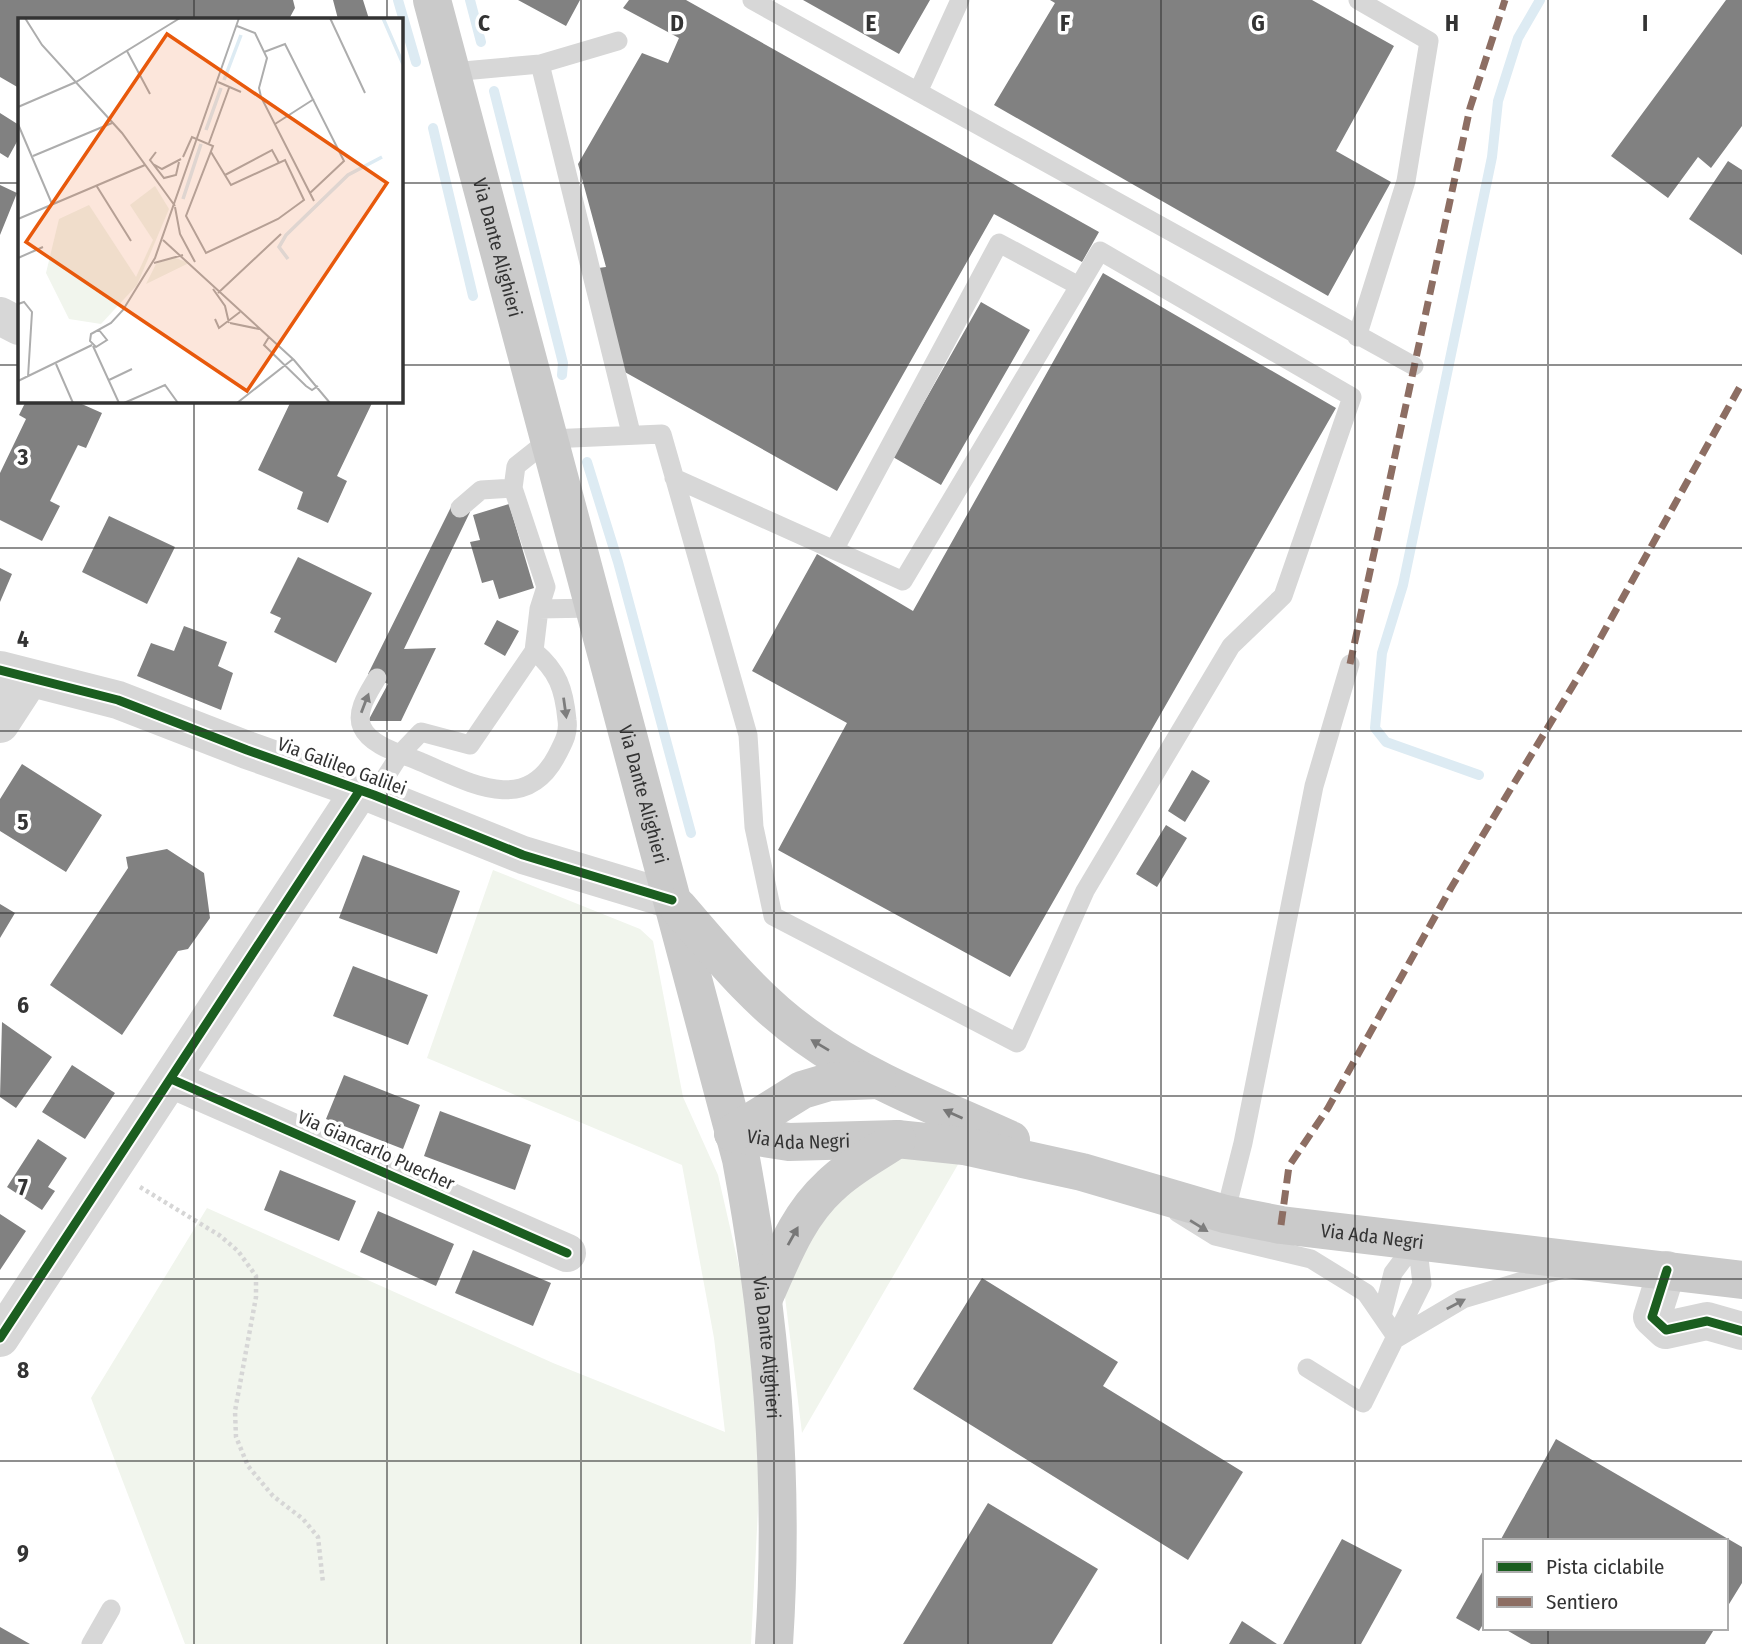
<svg xmlns="http://www.w3.org/2000/svg" width="1742" height="1644" viewBox="0 0 1742 1644" font-family="'Fira Sans Condensed',sans-serif">
<style>
.green{fill:#f1f5ed}
.lines{fill:none;stroke-linecap:round;stroke-linejoin:round}
.stream{stroke:#ddebf3;stroke-width:10}
.building{fill:#818181}
.path{stroke:#d6d6d6;stroke-width:4.5;stroke-dasharray:3.5 3.5;stroke-linecap:butt}
.lane{stroke:#d7d7d7;stroke-width:19}
.street{stroke:#d7d7d7;stroke-width:38}
.primary{stroke:#cacaca;stroke-width:38}
.quiet{stroke:#8d6e63;stroke-width:7;stroke-dasharray:14 7;stroke-linecap:butt}
.cycleway-casing{stroke:#fff;stroke-width:13}
.cycleway{stroke:#1b5e20;stroke-width:9}
.oneway{fill:#7d7d7d}
.oneway2{fill:#777}
.grid{fill:none;stroke:#333;stroke-width:2;stroke-opacity:0.55}
.labels{text-anchor:middle;dominant-baseline:central;stroke-width:7;stroke-linejoin:round;paint-order:stroke}
.street-label{font-size:19px;fill:#333;stroke:#fff}
.inset-river{fill:none;stroke:#ddebf3;stroke-width:3.5}
.inset-road{fill:none;stroke:#adadad;stroke-width:2}
.view{fill:#e8590c;fill-opacity:0.15;stroke:#e8590c;stroke-width:3.5}
.inset-edge{fill:none;stroke:#333;stroke-width:3.5}
.grid-label{font-size:23px;text-anchor:middle;font-weight:bold;fill:#333;stroke:#fff;stroke-width:7;stroke-linejoin:round;paint-order:stroke}
</style>
<rect width="100%" height="100%" fill="#fff"/>
<!-- green -->
<path class="green" d="M 493,870 L 640,929 L 653,941 L 683,1097 L 718,1175 L 745,1293 L 760,1471 L 751,1644 L 185,1644 L 91,1398 L 207,1208 L 553,1363 L 725,1432 L 714,1338 L 682,1165 L 427,1058 Z
M 902,1157 L 960,1161 L 802,1433 L 784,1289 L 820,1212 Z"/>
<g class="lines">
<!-- stream -->
<path class="stream" d="M 398,0 L 416,62
M 470,0 L 481,42
M 494,91 L 563,363 L 562,375
M 433,128 L 473,296
M 587,462 L 618,562 L 691,833
M 1479,775 L 1386,742 L 1375,728 L 1382,653 L 1403,585 L 1492,157 L 1498,101 L 1518,38 L 1540,0"/>
</g>
<!-- building -->
<path class="building" d="M 0,0 L 293,0 L 295,8 L 289,19 L 19,19 L 19,88 L 0,77 Z
M 333,0 L 363,0 L 369,19 L 338,19 Z
M 518,0 L 580,0 L 566,26 Z
M 629,0 L 686,0 L 1099,232 L 1082,262 L 994,214 L 837,491 L 623,371 L 598,268 L 606,267 L 578,164 L 642,53 L 668,63 L 679,38 L 623,8 Z
M 803,0 L 930,0 L 899,54 Z
M 1050,0 L 1312,0 L 1394,46 L 1336,151 L 1391,182 L 1328,296 L 994,105 L 1055,3 Z
M 1726,0 L 1742,0 L 1742,126 L 1711,168 L 1698,157 L 1668,198 L 1611,156 Z
M 0,113 L 19,125 L 19,138 L 8,158 L 0,153 Z
M 1728,161 L 1742,170 L 1742,255 L 1689,219 Z
M 0,185 L 17,193 L 0,235 Z
M 1103,273 L 1336,408 L 1010,977 L 778,850 L 847,723 L 752,671 L 817,554 L 913,611 Z
M 981,302 L 1030,330 L 941,485 L 893,457 Z
M 26,401 L 75,401 L 102,413 L 86,448 L 78,445 L 50,501 L 60,506 L 42,541 L 0,520 L 0,473 L 26,419 L 19,415 Z
M 291,401 L 373,401 L 337,476 L 347,481 L 328,523 L 297,509 L 303,492 L 258,470 Z
M 453,503 L 470,512 L 404,649 L 436,648 L 401,721 L 368,721 L 388,684 L 368,674 Z
M 509,504 L 534,588 L 499,599 L 493,580 L 482,583 L 470,542 L 480,540 L 473,515 Z
M 109,516 L 175,547 L 147,604 L 82,572 Z
M 298,557 L 372,593 L 336,663 L 274,632 L 281,618 L 270,613 Z
M 0,568 L 12,574 L 0,602 Z
M 497,620 L 519,631 L 505,656 L 484,644 Z
M 184,626 L 227,642 L 218,666 L 233,673 L 221,710 L 137,676 L 151,643 L 174,651 Z
M 22,764 L 102,815 L 66,872 L 0,831 L 0,799 Z
M 1192,770 L 1210,781 L 1185,822 L 1168,811 Z
M 1166,825 L 1187,838 L 1157,887 L 1136,874 Z
M 167,849 L 204,873 L 210,918 L 188,949 L 178,951 L 122,1035 L 50,985 L 128,868 L 126,857 Z
M 363,855 L 460,891 L 437,954 L 339,918 Z
M 0,904 L 15,913 L 0,938 Z
M 353,966 L 428,995 L 408,1045 L 333,1016 Z
M 2,1022 L 52,1057 L 16,1108 L 0,1097 Z
M 72,1065 L 115,1093 L 85,1139 L 42,1112 Z
M 344,1075 L 420,1105 L 403,1149 L 326,1119 Z
M 440,1111 L 531,1145 L 515,1190 L 424,1156 Z
M 38,1139 L 67,1158 L 48,1187 L 55,1191 L 42,1210 L 7,1187 Z
M 280,1170 L 356,1201 L 339,1241 L 264,1210 Z
M 378,1211 L 454,1244 L 436,1286 L 360,1252 Z
M 0,1214 L 26,1231 L 0,1270 Z
M 473,1250 L 551,1283 L 533,1326 L 455,1293 Z
M 982,1278 L 1118,1362 L 1103,1386 L 1243,1472 L 1188,1560 L 913,1389 Z
M 1556,1439 L 1742,1547 L 1742,1583 L 1726,1609 L 1726,1541 L 1500,1541 Z
M 988,1503 L 1098,1569 L 1052,1644 L 903,1644 Z
M 1342,1539 L 1402,1570 L 1361,1644 L 1283,1644 Z
M 1485,1567 L 1485,1621 L 1479,1631 L 1456,1618 Z
M 1242,1621 L 1277,1644 L 1229,1644 Z
M 0,1627 L 30,1644 L 0,1644 Z
M 1503,1628 L 1715,1628 L 1705,1644 L 1531,1644 Z"/>
<g class="lines">
<!-- path -->
<path class="path" d="M 140,1187 L 219,1235 L 238,1251 L 256,1276 L 256,1297 L 235,1411 L 236,1437 L 248,1466 L 273,1496 L 303,1519 L 318,1537 L 323,1583"/>
<!-- lane -->
<path class="lane" d="M 752,0 L 1414,366
M 540,64 L 631,433
M 452,72 L 540,64 L 618,41
M 918,92 L 960,0
M 1357,337 L 1406,181 L 1429,41 L 1358,0
M 460,508 L 481,490 L 513,488
M 834,550 L 999,243 L 1079,286
M 539,609 L 546,587 L 513,488 L 516,466 L 550,439 L 662,434 L 748,735 L 754,827 L 773,916 L 1017,1043 L 1085,891 L 1231,646 L 1283,596 L 1352,397 L 1100,251 L 903,581 L 674,478
M 377,678 C 369,692 355,711 362,727 C 371,747 403,754 421,762 C 467,781 525,817 557,755 C 563,743 569,734 567,720 C 564,689 558,671 534,651
M 374,795 L 401,753 L 421,732 L 470,745 L 534,651 L 539,609 L 594,608
M 1178,1213 L 1215,1236 L 1311,1259 L 1366,1293 L 1397,1338
M 1225,1214 L 1243,1143 L 1314,786 L 1350,664
M 1382,1316 L 1393,1273 L 1417,1241
M 1397,1338 L 1463,1299 L 1566,1268
M 1307,1368 L 1363,1403 L 1422,1284 L 1417,1241
M 91,1644 L 111,1609"/>
<!-- street -->
<path class="street" d="M 0,316 L 19,326
M 0,670 L 118,700 L 247,750 L 374,795 L 523,855 L 672,900
M 0,724 L 30,678
M 171,1079 L 567,1253
M 1667,1270 L 1652,1317 L 1666,1330 L 1707,1321 L 1742,1331
M 0,1338 L 360,790"/>
<!-- primary -->
<g class="primary">
<path id="s1" d="M 432,0 L 741,1159 C 771,1322 785,1478 774,1644"/>
<path d="M 678,907 C 717,952 756,1001 806,1036 C 868,1081 941,1108 1011,1140"/>
<path id="s2" d="M 733,1133 L 789,1142 L 897,1139 L 964,1146 L 1082,1172 L 1225,1214 L 1281,1225 L 1742,1280"/>
<path d="M 733,1133 L 802,1090 L 829,1082 L 878,1080"/>
<path d="M 764,1298 C 782,1258 797,1216 830,1186 C 849,1167 875,1154 897,1139"/>
</g>
<!-- quiet -->
<path class="quiet" d="M 1350,664 L 1470,108 L 1505,0
M 1281,1225 L 1289,1166 L 1328,1108 L 1451,888 L 1586,664 L 1742,383"/>
<defs>
<path id="cycleway" d="M 0,670 L 118,700 L 247,750 L 374,795 L 523,855 L 672,900
M 171,1079 L 567,1253
M 1667,1270 L 1652,1317 L 1666,1330 L 1707,1321 L 1742,1331
M 0,1338 L 360,790"/>
</defs>
<!-- cycleway casing -->
<use href="#cycleway" class="cycleway-casing"/>
<!-- cycleway -->
<use href="#cycleway" class="cycleway"/>
</g>
<!-- one-way arrows -->
<defs><path id="oneway-solid" d="M-6-.8H1V-3.2L6.5 0L1 3.2V.8H-6Z" transform="scale(1.75)"/></defs>
<g class="oneway">
<use href="#oneway-solid" transform="translate(365 703) rotate(-69)"/>
<use href="#oneway-solid" transform="translate(565 708) rotate(82)"/>
<use href="#oneway-solid" transform="translate(1199 1226) rotate(32)"/>
<use href="#oneway-solid" transform="translate(1456 1304) rotate(-28)"/>
</g>
<g class="oneway2">
<use href="#oneway-solid" transform="translate(820 1045) rotate(-149)"/>
<use href="#oneway-solid" transform="translate(953 1114) rotate(-156)"/>
<use href="#oneway-solid" transform="translate(793 1236) rotate(-61)"/>
</g>
<!-- grid -->
<path class="grid" d="M 194,0 L 194,19M 387,0 L 387,19M 581,0 L 581,1644M 774,0 L 774,1644M 968,0 L 968,1644M 1161,0 L 1161,1644M 1355,0 L 1355,1644M 1548,0 L 1548,1541M 0,183 L 19,183M 401,183 L 1742,183M 0,365 L 19,365M 401,365 L 1742,365M 194,401 L 194,1644M 387,401 L 387,1644M 0,548 L 1742,548M 0,731 L 1742,731M 0,913 L 1742,913M 0,1096 L 1742,1096M 0,1279 L 1742,1279M 0,1461 L 1742,1461M 1548,1628 L 1548,1644"/>
<g class="labels">
<!-- street labels -->
<g class="street-label">
<text stroke="none"><textPath href="#s1" startOffset="256">Via Dante Alighieri</textPath></text>
<text transform="translate(342 766) rotate(20)">Via Galileo Galilei</text>
<text stroke="none"><textPath href="#s1" startOffset="822">Via Dante Alighieri</textPath></text>
<text stroke="none"><textPath href="#s2" startOffset="66">Via Ada Negri</textPath></text>
<text transform="translate(376 1150) rotate(24)">Via Giancarlo Puecher</text>
<text stroke="none"><textPath href="#s2" startOffset="651">Via Ada Negri</textPath></text>
<text stroke="none"><textPath href="#s1" startOffset="1390">Via Dante Alighieri</textPath></text>
</g>
</g>
<!-- overview -->
<g transform="translate(18 18)">
<rect width="385" height="385" fill="#fff"/>
<path d="M 137,168 L 151,191 L 119,267 L 83,306 L 51,301 L 28,255 L 41,201 L 71,187 L 118,259 L 135,222 L 112,187 ZM 155,239 L 171,245 L 128,266 L 138,246 Z" fill="#f1f5ed"/>
<path class="inset-river" d="M 365,0 L 385,46M 206,62 L 223,17M 188,112 L 203,70M 165,181 L 183,126M 270,241 L 261,229 L 268,217 L 330,157 L 364,139"/>
<path class="inset-road" d="M 7,0 L 24,27 L 104,115 L 157,188M 312,0 L 347,75M 219,8 L 237,15 L 249,40 L 241,70 L 243,79 L 296,183M 109,33 L 132,76M 246,34 L 267,26 L 326,143 L 292,175M 200,64 L 223,74M 0,89 L 58,64 L 162,0M 0,106 L 34,186M 257,106 L 296,81M 191,125 L 211,70M 138,134 L 132,142 L 146,160 L 158,157 L 161,144M 15,138 L 94,105M 165,139 L 174,119 L 195,128 L 168,198 L 188,235 L 260,201 L 286,182 L 267,142 L 213,167 L 193,134M 135,146 L 144,151 L 163,141M 207,157 L 254,132 L 261,145M 78,167 L 113,223M 157,189 L 162,216 L 177,244M 0,201 L 127,147M 145,222 L 276,342 L 312,385M 0,240 L 25,229M 136,245 L 165,237M 195,271 L 207,288 L 211,305M 200,275 L 263,216M 0,286 L 6,284 L 14,294 L 10,359M 197,301 L 201,310 L 222,294M 212,305 L 241,311M 81,312 L 89,322 L 78,329 L 72,323 L 73,316 L 93,305 L 105,292 L 137,240 L 221,0M 251,319 L 246,327 L 288,368 L 294,372 L 300,368M 75,328 L 101,385M 38,346 L 55,385M 91,362 L 114,351M 0,363 L 74,327M 106,385 L 147,367 L 160,385M 219,385 L 275,341"/>
<path class="view" d="M 149,16 L 369,165 L 229,373 L 8,224 Z"/>
<rect width="385" height="385" class="inset-edge"/>
</g>
<g class="grid-label">
<text x="484" y="31">C</text>
<text x="677" y="31">D</text>
<text x="871" y="31">E</text>
<text x="1065" y="31">F</text>
<text x="1258" y="31">G</text>
<text x="1452" y="31">H</text>
<text x="1645" y="31">I</text>
<text x="23" y="465">3</text>
<text x="23" y="647">4</text>
<text x="23" y="830">5</text>
<text x="23" y="1013">6</text>
<text x="23" y="1195">7</text>
<text x="23" y="1378">8</text>
<text x="23" y="1561">9</text>
</g>
<!-- legend -->
<rect x="1483" y="1539" width="245" height="91" fill="#ffffff" stroke="#adadad" stroke-width="2"/>
<rect x="1497" y="1562" width="35" height="10" fill="#1b5e20" stroke="#adadad" stroke-width="2"/>
<text x="1546" y="1574" font-size="21" fill="#333333">Pista ciclabile</text>
<rect x="1497" y="1597" width="35" height="10" fill="#8d6e63" stroke="#adadad" stroke-width="2"/>
<text x="1546" y="1609" font-size="21" fill="#333333">Sentiero</text>
</svg>
